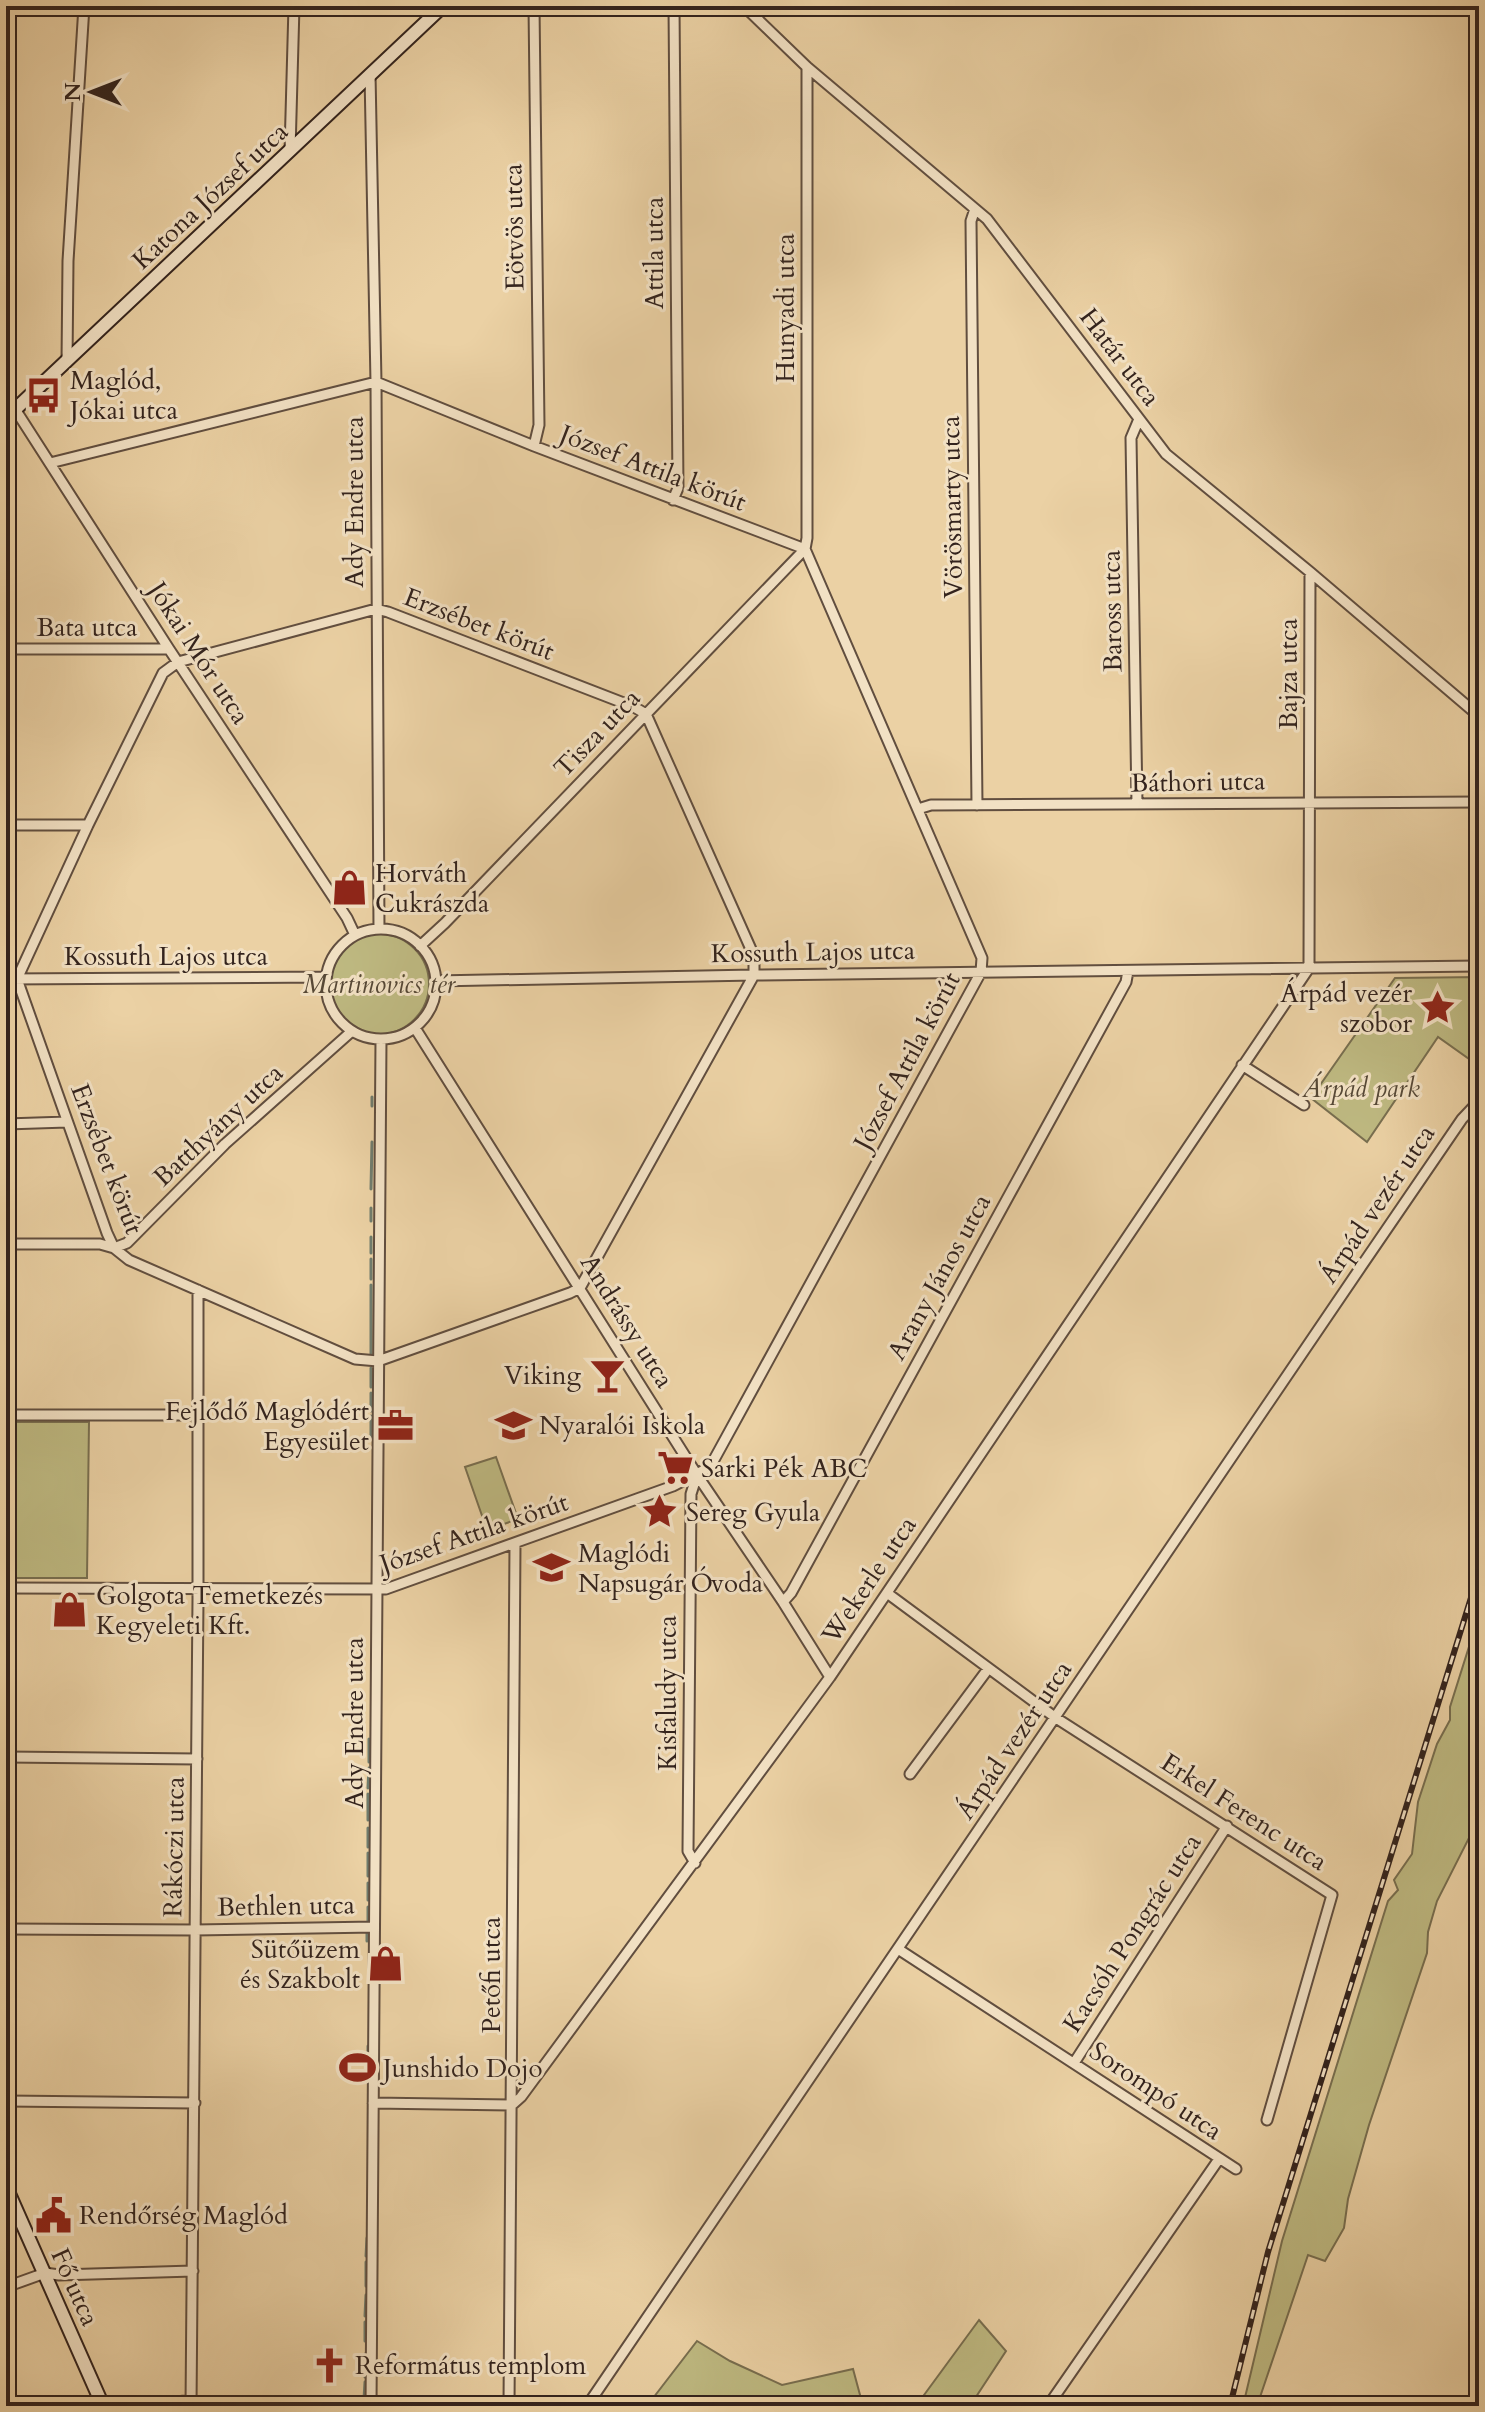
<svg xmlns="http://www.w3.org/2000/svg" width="1485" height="2412" viewBox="0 0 1485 2412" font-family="Cardo,serif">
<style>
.green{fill:#beb981;stroke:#786e4f;stroke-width:2}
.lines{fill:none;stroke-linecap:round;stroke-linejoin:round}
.stream{stroke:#707c6d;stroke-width:3}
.minor-casing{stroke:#614e3f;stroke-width:13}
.secondary-casing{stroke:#33231d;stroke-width:16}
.minor{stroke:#f2e1c4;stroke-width:9}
.secondary{stroke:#f2e1c4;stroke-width:12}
.rail-casing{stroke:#33231d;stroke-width:6}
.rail{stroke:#f2e1c4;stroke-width:3;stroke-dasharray:9;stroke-linecap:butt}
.labels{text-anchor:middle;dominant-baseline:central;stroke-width:6;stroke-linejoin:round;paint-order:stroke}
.street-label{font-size:26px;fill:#33231d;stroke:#f2e1c4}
.poi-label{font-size:26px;fill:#33231d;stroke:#f2e1c4;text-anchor:start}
.park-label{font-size:26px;font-style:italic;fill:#564836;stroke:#f2e1c4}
</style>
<rect width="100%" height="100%" fill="#ebd1a4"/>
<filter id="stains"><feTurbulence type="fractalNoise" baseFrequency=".0025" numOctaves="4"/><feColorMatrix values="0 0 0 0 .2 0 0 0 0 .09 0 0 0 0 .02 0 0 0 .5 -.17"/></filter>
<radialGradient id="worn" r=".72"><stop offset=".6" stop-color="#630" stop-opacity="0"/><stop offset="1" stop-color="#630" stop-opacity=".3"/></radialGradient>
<!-- green -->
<path class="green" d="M329 984a50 50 0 1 1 100 0a50 50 0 1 1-100 0Z
M 1479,977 L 1479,1066 L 1438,1037 L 1367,1142 L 1311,1098 L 1395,978 Z
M 6,1422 L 89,1422 L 87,1578 L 6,1578 Z
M 496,1457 L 518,1519 L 487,1530 L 465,1467 Z
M 1479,1615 L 1479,1780 L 1469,1838 L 1437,1901 L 1428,1932 L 1427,1953 L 1369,2125 L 1348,2199 L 1344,2228 L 1325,2261 L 1308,2255 L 1257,2406 L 1243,2406 L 1282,2241 L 1388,1901 L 1398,1890 L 1394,1880 L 1412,1854 L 1418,1802 L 1437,1744 L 1450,1720 L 1450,1707 Z
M 979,2320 L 1006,2351 L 970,2406 L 916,2406 Z
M 697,2341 L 730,2361 L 782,2385 L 853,2369 L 863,2406 L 647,2406 Z"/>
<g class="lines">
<!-- stream -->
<path class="stream" d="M 372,1097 L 372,1106
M 371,1189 L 372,1142
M 371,1221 L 371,1208
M 371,1237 L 371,1253
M 371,1259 L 371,1279
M 371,1356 L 371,1285
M 371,1368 L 371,1387
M 371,1411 L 371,1393
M 371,1416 L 371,1437
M 369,1762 L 369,1739
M 368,1788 L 369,1768
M 368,1820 L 368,1794
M 368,1847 L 368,1828
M 368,1876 L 368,1853
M 368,1900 L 368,1883
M 368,1921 L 368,1907
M 367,1941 L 367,1931
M 368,2046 L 368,2060
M 366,2256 L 367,2238
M 366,2286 L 366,2262
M 365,2316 L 366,2295
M 365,2341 L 365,2322
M 365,2377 L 365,2354
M 364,2399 L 365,2382
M 364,2406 L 364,2404"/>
<defs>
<path id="minor" d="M 534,6 L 539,425 L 534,446
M 744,6 L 807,67 L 987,219 L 1166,454 L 1310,572 L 1479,716
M 370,74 L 376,382 L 379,929
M 290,151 L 294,6
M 975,209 L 971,221 L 977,805
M 67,362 L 68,261 L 84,6
M 6,395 L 169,649 L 347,918 L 355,935
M 673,500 L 678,488 L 674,6
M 376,609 L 388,612 L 634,707 L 646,714 L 754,956 L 754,975 L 580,1288 L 570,1293 L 378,1361 L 355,1359 L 129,1260 L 114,1248 L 107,1233 L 17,979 L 88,825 L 163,673 L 178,662 Z
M 6,649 L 169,649
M 1137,804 L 1131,438 L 1139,419
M 918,809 L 931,805 L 1479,802
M 6,825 L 88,825
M326 984a55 55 0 1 1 110 0a55 55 0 1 1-110 0Z
M 420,946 L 445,923 L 805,549 L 807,538 L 807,67
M 6,979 L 326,977
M 436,981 L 754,975 L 1479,966
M 415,1028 L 697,1475 L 783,1602 L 830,1677
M 1242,1065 L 1304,1105
M 6,1124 L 67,1122
M 6,1244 L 100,1244 L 114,1248 L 127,1243 L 225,1144 L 352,1031
M 6,1415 L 198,1415
M 6,1588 L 386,1589 L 673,1486 L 710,1467 L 981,972 L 982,958 L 805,549 L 534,446 L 376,382 L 50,463
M 887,1593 L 1056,1718 L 1332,1895 L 1267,2120
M 783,1602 L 791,1593 L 1126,982 L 1128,971
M 6,1757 L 197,1759
M 910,1774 L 988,1669
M 695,1863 L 688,1851 L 691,1494 L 697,1475
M 6,1929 L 195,1930 L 374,1927
M 898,1949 L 1236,2169
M 1074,2063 L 1227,1826
M 6,2101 L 195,2103
M 373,2103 L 512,2105
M 512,2105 L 521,2097 L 830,1677 L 1309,968 L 1310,572
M 6,2287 L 45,2273 L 59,2275 L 193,2271
M 152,2406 L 191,2400
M 191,2406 L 198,1599 L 198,1290
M 371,2406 L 381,1040
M 509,2406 L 515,1544
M 587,2406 C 879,1977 1169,1547 1462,1119 L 1479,1101
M 1048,2406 L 1219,2159"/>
<path id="secondary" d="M 6,418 L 443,6
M 6,2187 L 103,2406"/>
</defs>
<!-- minor casing -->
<use href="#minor" class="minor-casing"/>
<!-- secondary casing -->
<use href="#secondary" class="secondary-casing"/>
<!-- minor -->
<use href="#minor" class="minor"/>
<!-- secondary -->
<use href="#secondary" class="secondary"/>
<defs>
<path id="rail" d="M 1230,2406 L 1268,2252 L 1479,1572"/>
</defs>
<!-- rail casing -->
<use href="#rail" class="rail-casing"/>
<!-- rail -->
<use href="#rail" class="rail"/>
</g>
<!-- icons -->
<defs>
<symbol id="bus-bare" viewBox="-9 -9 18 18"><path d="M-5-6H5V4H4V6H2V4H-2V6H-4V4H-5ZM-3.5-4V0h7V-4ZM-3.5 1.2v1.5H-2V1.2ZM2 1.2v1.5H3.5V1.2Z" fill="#8f2418" stroke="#f2e1c4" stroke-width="2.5" paint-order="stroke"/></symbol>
<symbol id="shop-bare" viewBox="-9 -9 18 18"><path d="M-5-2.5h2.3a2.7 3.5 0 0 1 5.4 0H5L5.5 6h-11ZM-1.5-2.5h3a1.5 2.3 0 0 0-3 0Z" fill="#8f2418" stroke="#f2e1c4" stroke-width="2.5" paint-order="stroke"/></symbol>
<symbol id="sight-bare" viewBox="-9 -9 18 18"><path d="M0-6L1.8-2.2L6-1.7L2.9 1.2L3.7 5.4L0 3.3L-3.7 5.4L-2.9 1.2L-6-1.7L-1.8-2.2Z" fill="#8f2418" stroke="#f2e1c4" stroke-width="2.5" paint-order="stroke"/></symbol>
<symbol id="bar-bare" viewBox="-9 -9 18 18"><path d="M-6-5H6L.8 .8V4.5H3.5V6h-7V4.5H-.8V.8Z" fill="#8f2418" stroke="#f2e1c4" stroke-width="2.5" paint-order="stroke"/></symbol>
<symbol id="school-bare" viewBox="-9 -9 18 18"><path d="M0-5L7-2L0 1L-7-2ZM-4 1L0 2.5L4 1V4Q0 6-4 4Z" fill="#8f2418" stroke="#f2e1c4" stroke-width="2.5" paint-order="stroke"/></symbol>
<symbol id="office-bare" viewBox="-9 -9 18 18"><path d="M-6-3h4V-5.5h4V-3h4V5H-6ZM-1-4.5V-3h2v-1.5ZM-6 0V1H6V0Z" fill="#8f2418" stroke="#f2e1c4" stroke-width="2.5" paint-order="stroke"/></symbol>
<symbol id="supermarket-bare" viewBox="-9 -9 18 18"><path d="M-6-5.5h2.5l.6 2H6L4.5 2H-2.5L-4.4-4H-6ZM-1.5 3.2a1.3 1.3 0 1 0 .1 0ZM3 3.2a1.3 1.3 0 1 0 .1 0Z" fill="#8f2418" stroke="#f2e1c4" stroke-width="2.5" paint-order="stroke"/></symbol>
<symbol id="stadium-bare" viewBox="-9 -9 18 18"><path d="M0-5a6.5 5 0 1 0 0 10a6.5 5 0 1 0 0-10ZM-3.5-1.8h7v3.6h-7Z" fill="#8f2418" stroke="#f2e1c4" stroke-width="2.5" paint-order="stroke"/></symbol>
<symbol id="civic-bare" viewBox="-9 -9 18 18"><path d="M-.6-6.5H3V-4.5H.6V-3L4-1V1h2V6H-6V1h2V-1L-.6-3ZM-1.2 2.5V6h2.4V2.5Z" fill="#8f2418" stroke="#f2e1c4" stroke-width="2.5" paint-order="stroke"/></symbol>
<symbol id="church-bare" viewBox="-9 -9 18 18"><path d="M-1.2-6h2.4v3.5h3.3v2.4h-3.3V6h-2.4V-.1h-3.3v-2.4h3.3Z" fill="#8f2418" stroke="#f2e1c4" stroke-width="2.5" paint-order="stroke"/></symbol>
</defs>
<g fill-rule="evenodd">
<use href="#bus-bare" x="18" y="370" width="51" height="51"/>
<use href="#shop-bare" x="324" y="862" width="51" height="51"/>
<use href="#sight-bare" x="1412" y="982" width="51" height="51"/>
<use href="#bar-bare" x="582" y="1350" width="51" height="51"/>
<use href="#school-bare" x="488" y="1400" width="51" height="51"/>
<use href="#office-bare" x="370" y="1400" width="51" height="51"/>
<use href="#supermarket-bare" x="650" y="1442" width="51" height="51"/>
<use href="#sight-bare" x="634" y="1486" width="51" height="51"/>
<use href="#school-bare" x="526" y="1542" width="51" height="51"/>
<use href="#shop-bare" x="44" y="1584" width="51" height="51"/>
<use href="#shop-bare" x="360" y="1938" width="51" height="51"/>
<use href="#stadium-bare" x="332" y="2042" width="51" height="51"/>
<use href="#civic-bare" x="28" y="2190" width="51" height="51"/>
<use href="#church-bare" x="304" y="2340" width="51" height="51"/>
</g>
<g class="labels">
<!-- street labels -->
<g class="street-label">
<text transform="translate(210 196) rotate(-43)">Katona József utca</text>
<text transform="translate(514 227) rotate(-91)">Eötvös utca</text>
<text transform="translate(654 253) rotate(-90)">Attila utca</text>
<text transform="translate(785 308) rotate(-90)">Hunyadi utca</text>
<text transform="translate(1120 357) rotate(53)">Határ utca</text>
<text transform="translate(653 468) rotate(21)">József Attila körút</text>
<text transform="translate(354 502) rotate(-90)">Ady Endre utca</text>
<text transform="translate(952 507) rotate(-91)">Vörösmarty utca</text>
<text transform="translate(1112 611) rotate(-91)">Baross utca</text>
<text transform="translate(479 624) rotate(21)">Erzsébet körút</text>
<text x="87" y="627">Bata utca</text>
<text transform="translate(199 653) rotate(57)">Jókai Mór utca</text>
<text transform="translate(1288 674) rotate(-90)">Bajza utca</text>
<text transform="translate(597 733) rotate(-46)">Tisza utca</text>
<text transform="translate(1198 782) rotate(-1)">Báthori utca</text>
<text transform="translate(813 952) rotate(-1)">Kossuth Lajos utca</text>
<text x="166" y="956">Kossuth Lajos utca</text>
<text transform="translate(907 1061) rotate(-62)">József Attila körút</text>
<text transform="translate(218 1125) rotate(-43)">Batthyány utca</text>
<text transform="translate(107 1159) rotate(69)">Erzsébet körút</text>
<text transform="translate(1377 1204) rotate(-56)">Árpád vezér utca</text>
<text transform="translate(939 1277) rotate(-61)">Arany János utca</text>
<text transform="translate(627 1321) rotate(58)">Andrássy utca</text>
<text transform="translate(474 1533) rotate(-19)">József Attila körút</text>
<text transform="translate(869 1580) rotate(-56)">Wekerle utca</text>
<text transform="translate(667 1693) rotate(-90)">Kisfaludy utca</text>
<text transform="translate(354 1723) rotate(-90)">Ady Endre utca</text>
<text transform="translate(1014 1740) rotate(-56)">Árpád vezér utca</text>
<text transform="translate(1244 1812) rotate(33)">Erkel Ferenc utca</text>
<text transform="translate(174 1847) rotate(-89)">Rákóczi utca</text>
<text transform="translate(286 1906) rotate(-1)">Bethlen utca</text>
<text transform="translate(1132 1933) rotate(-57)">Kacsóh Pongrác utca</text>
<text transform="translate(491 1975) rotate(-90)">Petőfi utca</text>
<text transform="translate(1156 2091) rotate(34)">Sorompó utca</text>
<text transform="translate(75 2287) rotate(66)">Fő utca</text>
</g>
<!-- poi labels -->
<g class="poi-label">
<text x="70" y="380">Maglód,<tspan x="70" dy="30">Jókai utca</tspan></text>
<text x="375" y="873">Horváth<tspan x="375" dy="30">Cukrászda</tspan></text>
<text x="1412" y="993" text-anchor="end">Árpád vezér<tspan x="1412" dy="30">szobor</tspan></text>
<text x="581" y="1375" text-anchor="end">Viking</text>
<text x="369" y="1411" text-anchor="end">Fejlődő Maglódért<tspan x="369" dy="30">Egyesület</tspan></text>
<text x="539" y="1425">Nyaralói Iskola</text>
<text x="701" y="1468">Sarki Pék ABC</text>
<text x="686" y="1512">Sereg Gyula</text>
<text x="578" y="1553">Maglódi<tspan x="578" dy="30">Napsugár Óvoda</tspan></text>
<text x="96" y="1595">Golgota Temetkezés<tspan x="96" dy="30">Kegyeleti Kft.</tspan></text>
<text x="360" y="1949" text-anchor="end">Sütőüzem<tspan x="360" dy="30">és Szakbolt</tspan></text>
<text x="383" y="2068">Junshido Dojo</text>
<text x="79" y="2215">Rendőrség Maglód</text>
<text x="355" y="2365">Református templom</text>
</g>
<!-- park labels -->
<g class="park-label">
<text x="379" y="984">Martinovics tér</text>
<text x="1361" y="1088">Árpád park</text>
</g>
</g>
<!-- margin -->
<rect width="1485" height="2412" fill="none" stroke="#ebd1a4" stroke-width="32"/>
<rect x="8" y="8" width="1469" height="2396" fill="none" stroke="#33231d" stroke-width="4"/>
<rect x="16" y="16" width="1453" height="2380" fill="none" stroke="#33231d" stroke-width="2"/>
<!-- north arrow -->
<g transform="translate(92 92) rotate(270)" stroke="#f2e1c4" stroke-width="6" paint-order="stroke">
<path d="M0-6L14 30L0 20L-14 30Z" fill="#33231d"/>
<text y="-12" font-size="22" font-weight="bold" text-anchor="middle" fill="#33231d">N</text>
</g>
<rect width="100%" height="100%" filter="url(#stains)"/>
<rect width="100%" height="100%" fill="url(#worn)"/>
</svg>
